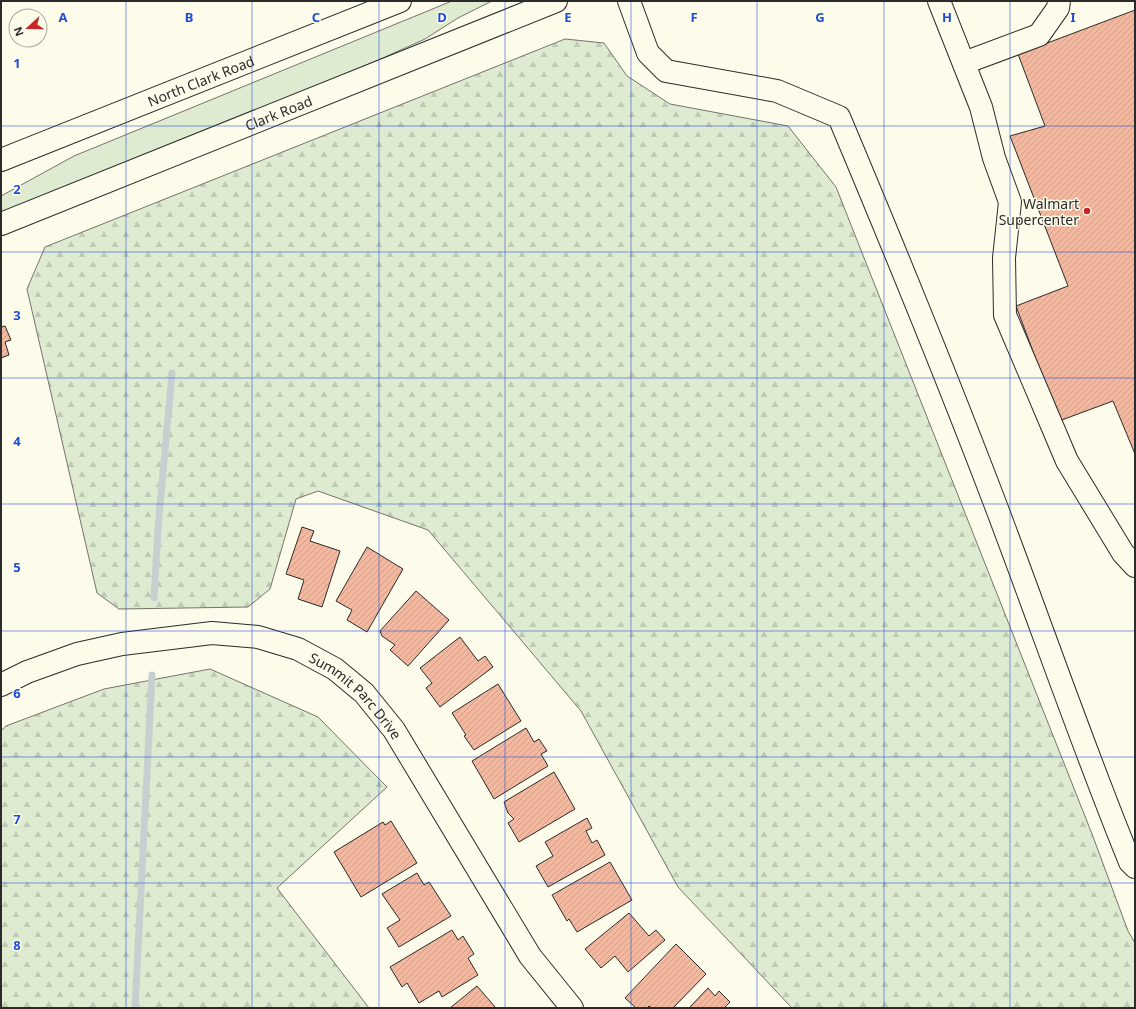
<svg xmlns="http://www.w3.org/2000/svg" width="1136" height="1009" viewBox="0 0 1136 1009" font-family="'Noto Sans',sans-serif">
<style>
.grass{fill:#deebd1;stroke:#74746e}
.forest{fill:url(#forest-firs);stroke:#74746e}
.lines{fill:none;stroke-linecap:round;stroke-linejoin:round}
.stream{stroke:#c7d0d0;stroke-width:7}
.building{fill:url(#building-hatch);stroke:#2b2b2b}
.minor-casing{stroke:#2b2b2b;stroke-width:24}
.major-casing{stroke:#2b2b2b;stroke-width:24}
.minor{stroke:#fdfbea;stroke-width:22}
.major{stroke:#fdfbea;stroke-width:22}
.grid{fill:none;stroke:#1d4ed8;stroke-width:1;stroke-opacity:0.55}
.poi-dot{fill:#c62828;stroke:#fdfbea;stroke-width:1.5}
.labels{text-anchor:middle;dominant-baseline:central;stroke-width:3;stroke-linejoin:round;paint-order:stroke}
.street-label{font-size:14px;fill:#2b2b2b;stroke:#fdfbea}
.poi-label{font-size:14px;fill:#2b2b2b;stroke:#fdfbea;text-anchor:end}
.grid-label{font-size:13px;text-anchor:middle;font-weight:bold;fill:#1d4ed8;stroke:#fdfbea;stroke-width:3;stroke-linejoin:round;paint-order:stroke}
</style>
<defs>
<pattern id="forest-firs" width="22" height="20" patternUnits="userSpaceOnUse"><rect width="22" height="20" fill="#deebd1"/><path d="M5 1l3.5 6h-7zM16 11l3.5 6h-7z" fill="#bfcab4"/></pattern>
<pattern id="building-hatch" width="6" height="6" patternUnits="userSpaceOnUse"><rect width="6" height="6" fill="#f2b8a0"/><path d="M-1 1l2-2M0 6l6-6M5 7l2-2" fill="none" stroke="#d09e8a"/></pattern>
</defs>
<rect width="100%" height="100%" fill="#fdfbea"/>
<!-- grass -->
<path class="grass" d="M 452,1 L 492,1 L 458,18 L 425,39 L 374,62 L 1,214 L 1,196 L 74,156 Z"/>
<!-- forest -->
<path class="forest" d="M 565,39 L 604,43 L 627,76 L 670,104 L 788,126 L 836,187 L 1092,834 L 1128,931 L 1135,943 L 1135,1008 L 792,1008 L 678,887 L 581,711 L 428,530 L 318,491 L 296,499 L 270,589 L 248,607 L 119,609 L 97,593 L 27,289 L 45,247 Z
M 210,669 L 318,717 L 387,787 L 277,888 L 369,1008 L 1,1008 L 1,731 L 6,726 L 104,689 Z"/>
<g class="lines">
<!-- stream -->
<path class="stream" d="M 154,598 L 158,528 L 172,373
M 135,1008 L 152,675"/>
</g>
<!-- building -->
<path class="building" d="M 1135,10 L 1135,454 L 1113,401 L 1059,421 L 1016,306 L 1068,286 L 1010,136 L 1045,126 L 1018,54 Z
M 5,326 L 11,340 L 5,342 L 9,355 L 1,358 L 1,327 Z
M 302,527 L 314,531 L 310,541 L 340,551 L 322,607 L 298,599 L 304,580 L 286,574 Z
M 367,547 L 403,569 L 367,632 L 347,620 L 352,610 L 336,601 Z
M 416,591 L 449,620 L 408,666 L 390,650 L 395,645 L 382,636 L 380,631 Z
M 460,637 L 478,661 L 485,656 L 493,667 L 440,707 L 426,688 L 432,683 L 420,668 Z
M 498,684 L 521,721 L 474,750 L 464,736 L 466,735 L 452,713 Z
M 526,728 L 534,742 L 539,739 L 547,751 L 541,754 L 548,766 L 494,799 L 472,761 Z
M 554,772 L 575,809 L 519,842 L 508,823 L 514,819 L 508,813 L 504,802 Z
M 587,818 L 592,828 L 586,831 L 592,843 L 597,840 L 605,855 L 548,887 L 536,866 L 553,856 L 545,842 Z
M 391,821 L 417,863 L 361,897 L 334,852 L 383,822 L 385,825 Z
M 610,862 L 632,900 L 577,932 L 569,919 L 567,921 L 552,895 Z
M 417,873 L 424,885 L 429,882 L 451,916 L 399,947 L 387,928 L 400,920 L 382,894 Z
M 629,913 L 649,936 L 656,930 L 665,940 L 628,972 L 615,956 L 601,968 L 585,949 Z
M 452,930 L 458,940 L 463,936 L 474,954 L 468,958 L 478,975 L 442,997 L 439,991 L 419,1003 L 407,983 L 402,987 L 390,967 Z
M 676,944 L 706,974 L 673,1008 L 652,1008 L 649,1006 L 647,1008 L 636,1008 L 625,998 Z
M 477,986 L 496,1008 L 450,1008 Z
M 708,988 L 715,996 L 719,991 L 730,1002 L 725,1007 L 727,1008 L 689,1008 Z"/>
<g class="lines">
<defs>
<g id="minor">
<path d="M 629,1 L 648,53 L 666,71 L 777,91 L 839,117 C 892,243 944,370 993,498 C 1039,619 1081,742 1130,862 L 1135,867"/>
<path d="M 939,1 L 981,107 L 994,158 L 1010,202 L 1004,258 L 1005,315 L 1067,461 L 1123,553 L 1135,566"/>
<path d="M 964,63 L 1039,35 L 1058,8 L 1059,1"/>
<path id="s1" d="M 1,685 L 27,672 L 77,654 L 122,644 L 212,633 L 258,637 L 298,649 L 335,669 L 364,693 L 394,730 L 530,956 L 572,1008"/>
</g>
<g id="major">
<path id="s2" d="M 1,160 L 400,1"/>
<path id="s3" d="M 1,224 L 556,1"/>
</g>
</defs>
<!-- minor casing -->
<use href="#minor" class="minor-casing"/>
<!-- major casing -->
<use href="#major" class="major-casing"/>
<!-- minor -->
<use href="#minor" class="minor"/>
<!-- major -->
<use href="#major" class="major"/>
</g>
<!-- grid -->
<path class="grid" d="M 126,1 L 126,1008M 252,1 L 252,1008M 379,1 L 379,1008M 505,1 L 505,1008M 631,1 L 631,1008M 757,1 L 757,1008M 884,1 L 884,1008M 1010,1 L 1010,1008M 1,126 L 1135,126M 1,252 L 1135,252M 1,378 L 1135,378M 1,504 L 1135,504M 1,631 L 1135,631M 1,757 L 1135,757M 1,883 L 1135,883"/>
<!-- markers -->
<circle class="poi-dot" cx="1087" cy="211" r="4"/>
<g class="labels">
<!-- street labels -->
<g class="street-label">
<text stroke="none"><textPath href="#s2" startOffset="215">North Clark Road</textPath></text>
<text stroke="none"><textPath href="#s3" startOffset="299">Clark Road</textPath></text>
<text stroke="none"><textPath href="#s1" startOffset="382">Summit Parc Drive</textPath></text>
</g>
<!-- poi labels -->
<g class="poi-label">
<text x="1079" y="203">Walmart<tspan x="1079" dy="16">Supercenter</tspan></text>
</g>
</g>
<g class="grid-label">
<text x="63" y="22">A</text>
<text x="189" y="22">B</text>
<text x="316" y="22">C</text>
<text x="442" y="22">D</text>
<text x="568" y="22">E</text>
<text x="694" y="22">F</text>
<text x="820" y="22">G</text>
<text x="947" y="22">H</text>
<text x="1073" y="22">I</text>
<text x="17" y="68">1</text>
<text x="17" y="194">2</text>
<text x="17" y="320">3</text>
<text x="17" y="446">4</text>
<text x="17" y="572">5</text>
<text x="17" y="698">6</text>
<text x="17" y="824">7</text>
<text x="17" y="950">8</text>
</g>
<!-- border -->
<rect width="1136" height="1009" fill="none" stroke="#2b2b2b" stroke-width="4"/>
<!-- north arrow -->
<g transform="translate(28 28) rotate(249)"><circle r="19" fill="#fdfbea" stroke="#a9a89e"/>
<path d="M0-3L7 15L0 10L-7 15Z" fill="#c62828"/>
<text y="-6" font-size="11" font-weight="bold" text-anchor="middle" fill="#2b2b2b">N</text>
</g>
</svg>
